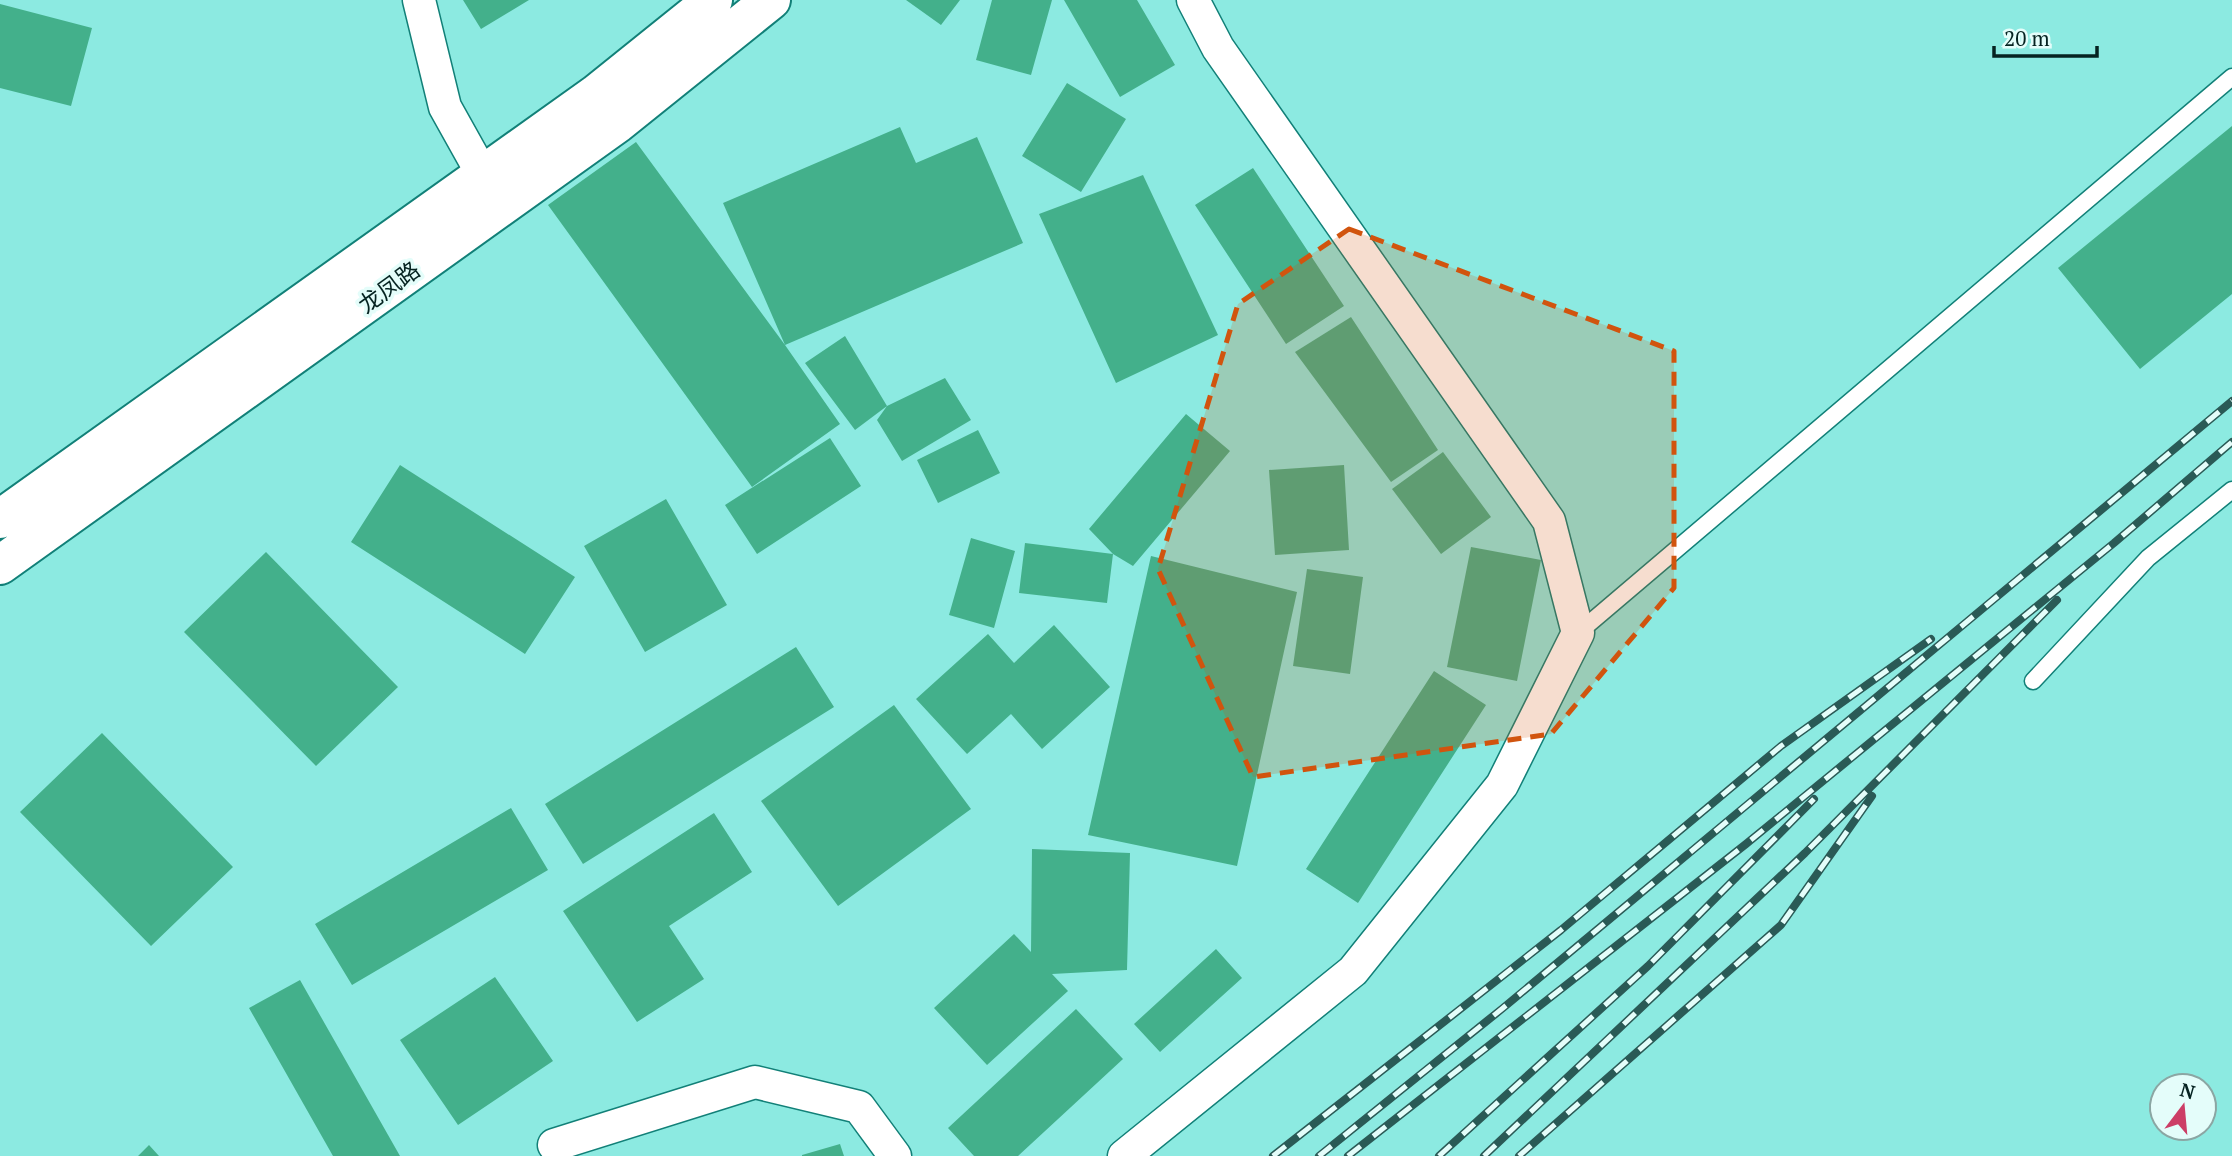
<svg xmlns="http://www.w3.org/2000/svg" width="2232" height="1156" viewBox="0 0 2232 1156" font-family="'PT Serif','Noto Sans SC',serif">
<style>
.building{fill:#43b08b}
.lines{fill:none;stroke-linecap:round;stroke-linejoin:round}
.service-casing{stroke:#128078;stroke-width:19}
.minor-casing{stroke:#128078;stroke-width:35}
.primary-casing{stroke:#128078;stroke-width:42}
.service{stroke:#fff;stroke-width:16}
.minor{stroke:#fff;stroke-width:32}
.primary{stroke:#fff;stroke-width:38}
.rail-casing{stroke:#2a5a56;stroke-width:8}
.rail{stroke:#e4fdfa;stroke-width:5;stroke-dasharray:16;stroke-linecap:butt}
.marked{fill:#d1540e;fill-opacity:0.2;stroke:#d1540e;stroke-width:5;stroke-dasharray:14 9;stroke-linejoin:round}
.labels{text-anchor:middle;dominant-baseline:central;stroke-width:7;stroke-linejoin:round;paint-order:stroke}
.street-label{font-size:23px;fill:#052321;stroke:#e4fdfa}
</style>
<rect width="100%" height="100%" fill="#8ceae1"/>
<!-- building -->
<path class="building" d="M 463,0 L 529,0 L 481,29 Z
M 906,0 L 960,0 L 941,25 Z
M 992,0 L 1052,0 L 1031,75 L 976,60 Z
M 1064,0 L 1137,0 L 1175,65 L 1120,97 Z
M 0,4 L 92,28 L 71,106 L 0,88 Z
M 1067,83 L 1126,119 L 1081,192 L 1022,156 Z
M 2232,126 L 2232,294 L 2140,369 L 2058,268 Z
M 900,127 L 916,163 L 977,137 L 1023,243 L 785,345 L 840,424 L 752,487 L 548,205 L 636,142 L 785,345 L 723,203 Z
M 1253,168 L 1344,306 L 1286,344 L 1195,205 Z
M 1143,175 L 1218,335 L 1116,383 L 1039,214 Z
M 1351,317 L 1438,450 L 1391,482 L 1295,352 Z
M 845,336 L 887,406 L 855,430 L 805,363 Z
M 945,378 L 971,420 L 902,461 L 877,420 L 887,406 Z
M 1186,414 L 1230,451 L 1133,566 L 1113,554 L 1089,529 Z
M 978,430 L 1000,473 L 938,503 L 917,460 Z
M 830,438 L 861,486 L 757,554 L 725,505 Z
M 1443,452 L 1491,517 L 1441,554 L 1392,489 Z
M 400,465 L 575,577 L 525,654 L 351,542 Z
M 1344,465 L 1349,550 L 1275,555 L 1269,470 Z
M 666,499 L 727,605 L 645,652 L 584,546 Z
M 971,538 L 1015,551 L 994,628 L 949,615 Z
M 1025,543 L 1113,554 L 1107,603 L 1019,593 Z
M 1471,547 L 1541,560 L 1517,681 L 1447,667 Z
M 266,552 L 398,687 L 316,766 L 184,632 Z
M 1151,556 L 1297,592 L 1237,866 L 1088,835 Z
M 1307,569 L 1363,577 L 1350,674 L 1293,666 Z
M 1054,625 L 1110,687 L 1042,749 L 1011,714 L 967,754 L 916,699 L 988,634 L 1014,663 Z
M 796,647 L 834,707 L 583,864 L 545,804 Z
M 1434,671 L 1486,705 L 1358,903 L 1306,869 Z
M 894,705 L 971,809 L 838,906 L 761,801 Z
M 102,733 L 233,867 L 151,946 L 20,812 Z
M 511,808 L 548,870 L 352,985 L 315,924 Z
M 714,813 L 752,872 L 669,926 L 704,979 L 637,1022 L 563,911 Z
M 1032,849 L 1130,853 L 1127,970 L 1052,974 L 1068,991 L 987,1065 L 934,1008 L 1014,934 L 1031,952 Z
M 1216,949 L 1242,978 L 1160,1052 L 1134,1024 Z
M 495,977 L 553,1061 L 458,1125 L 400,1040 Z
M 300,980 L 400,1156 L 333,1156 L 249,1008 Z
M 1076,1009 L 1123,1059 L 1018,1156 L 974,1156 L 948,1128 Z
M 840,1144 L 844,1156 L 802,1156 L 802,1155 Z
M 149,1145 L 159,1156 L 138,1156 Z"/>
<g class="lines">
<defs>
<path id="service" d="M 1578,633 L 2232,77
M 2033,681 L 2148,558 L 2232,490"/>
<path id="minor" d="M 419,0 L 445,107 L 493,193
M 554,1145 L 755,1082 L 859,1107 L 895,1156
M 1124,1156 L 1353,971 L 1502,785 L 1578,633 L 1549,521 L 1218,48 L 1193,0"/>
<path id="primary" d="M 0,519 L 596,94 L 713,0
M 0,565 L 618,123 L 771,0"/>
</defs>
<!-- service casing -->
<use href="#service" class="service-casing"/>
<!-- minor casing -->
<use href="#minor" class="minor-casing"/>
<!-- primary casing -->
<use href="#primary" class="primary-casing"/>
<!-- service -->
<use href="#service" class="service"/>
<!-- minor -->
<use href="#minor" class="minor"/>
<!-- primary -->
<use href="#primary" class="primary"/>
<defs>
<path id="rail" d="M 1273,1156 L 1561,930 L 1781,746 L 1931,639
M 1319,1156 L 1503,1008 L 2232,401
M 1348,1156 L 1746,844 L 2114,543 L 2232,442
M 1439,1156 L 1648,966 L 1814,799
M 1484,1156 L 1805,853 L 2057,600
M 1519,1156 L 1781,925 L 1872,796"/>
</defs>
<!-- rail casing -->
<use href="#rail" class="rail-casing"/>
<!-- rail -->
<use href="#rail" class="rail"/>
</g>
<!-- marked area -->
<path class="marked" d="M 1349,229 L 1674,351 L 1674,588 L 1551,734 L 1253,777 L 1158,569 L 1238,304 Z"/>
<g class="labels">
<!-- street labels -->
<g class="street-label">
<text transform="translate(389 287) rotate(-36)">龙凤路</text>
</g>
</g>
<!-- north arrow -->
<g transform="translate(2183 1107) rotate(16)"><circle r="33" fill="#e4fdfa" stroke="#8ba6a3" stroke-width="2"/>
<path d="M0-5L12 26L0 18L-12 26Z" fill="#cc3e66"/>
<text y="-10" font-size="19" font-weight="bold" text-anchor="middle" fill="#052321">N</text>
</g>
<!-- scale -->
<path d="M1994 46v10h103v-10" fill="none" stroke="#052321" stroke-width="3.5"/>
<text x="2004" y="46" font-size="21" fill="#052321" stroke="#e4fdfa" stroke-width="5" paint-order="stroke">20 m</text>
</svg>
